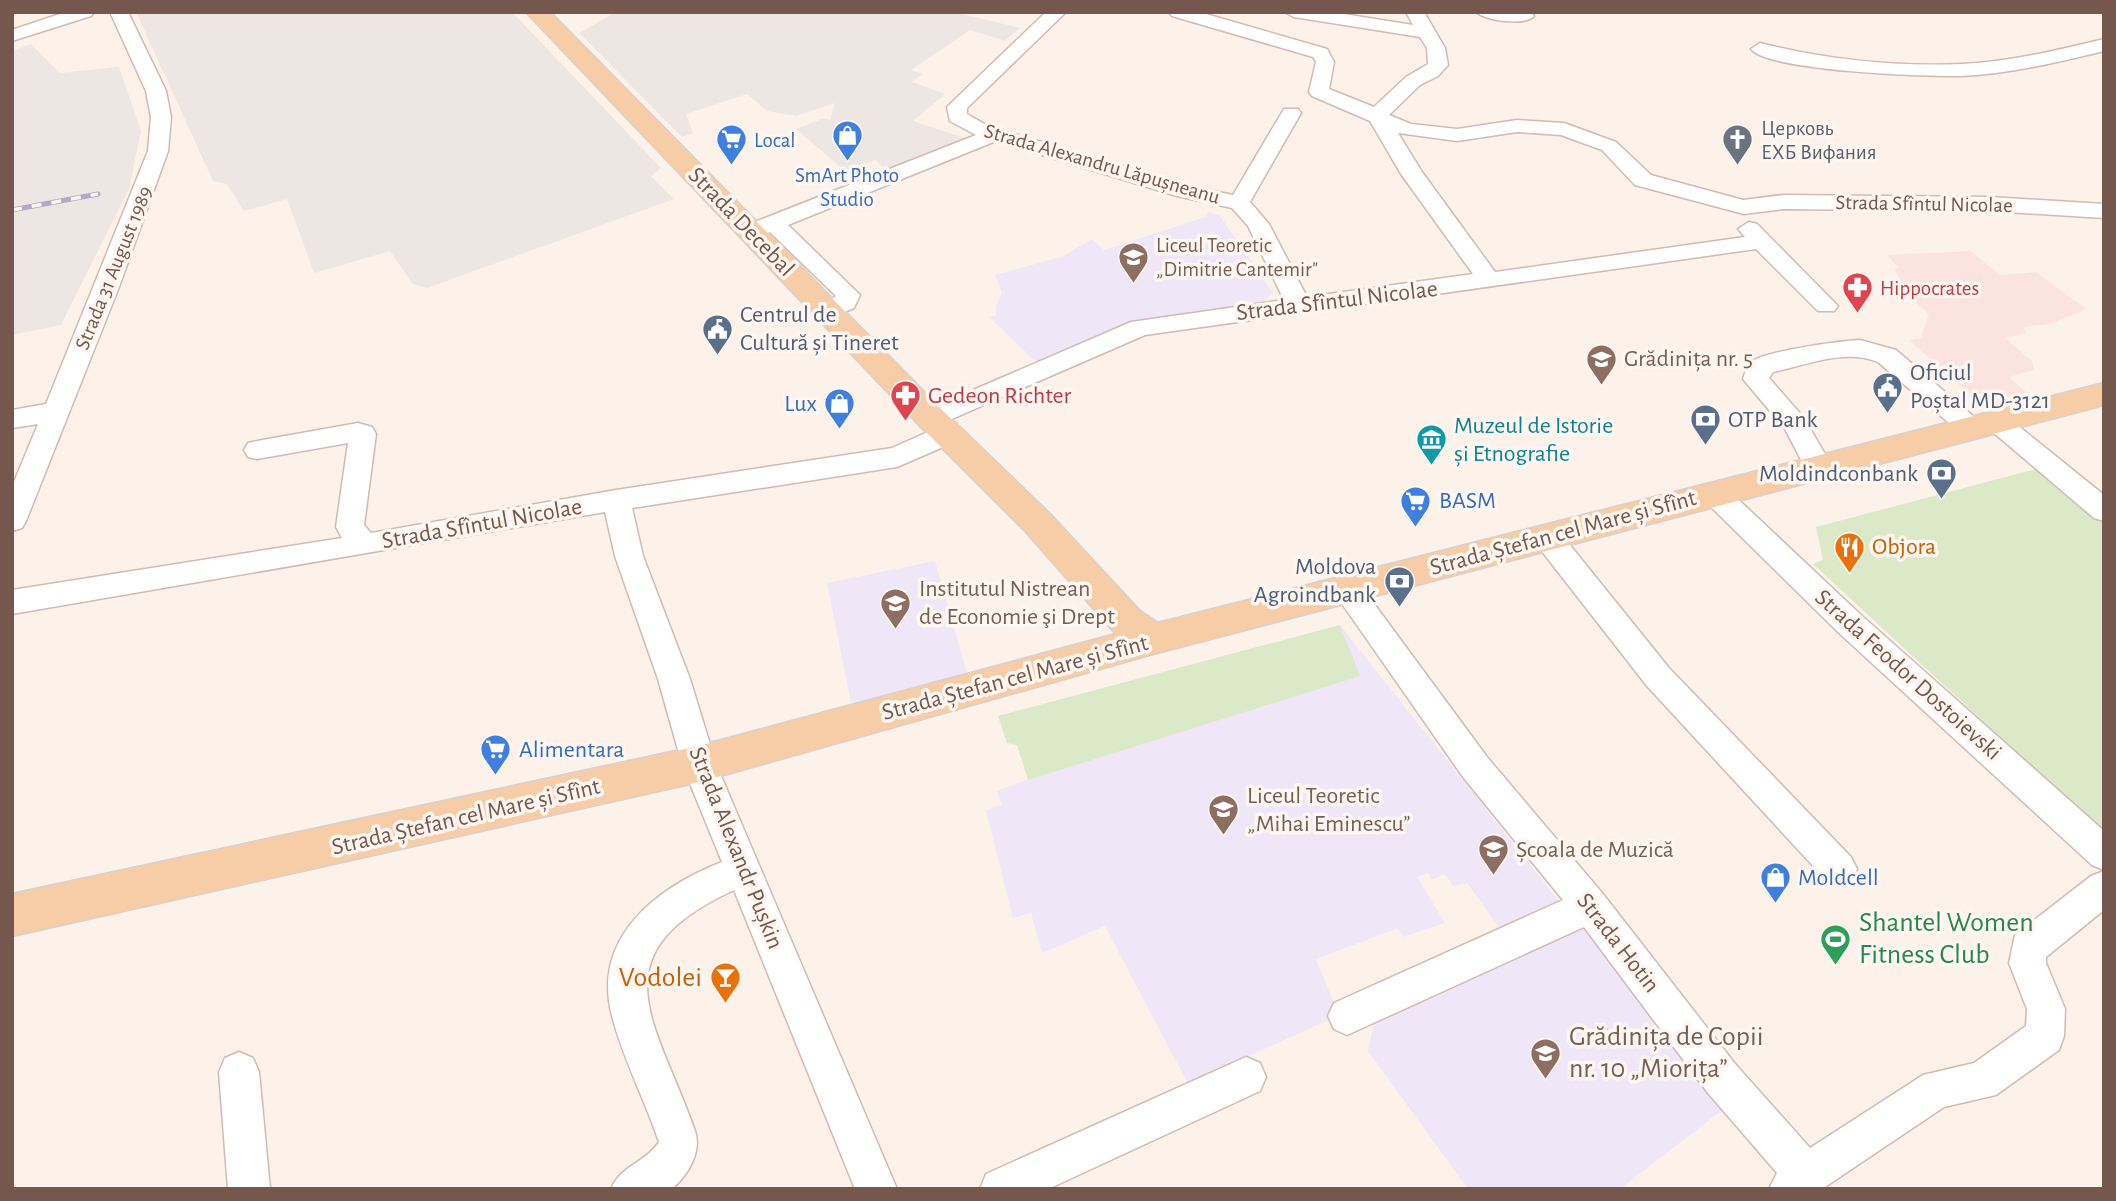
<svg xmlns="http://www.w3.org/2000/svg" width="2116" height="1201" viewBox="0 0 2116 1201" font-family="'Alegreya Sans',sans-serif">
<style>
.commercial{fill:#fbe3df}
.industrial{fill:#ede6e3}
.education{fill:#efe7f8}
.green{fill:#dbe9c9}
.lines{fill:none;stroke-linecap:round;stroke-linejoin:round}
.minor-casing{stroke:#d0bbb2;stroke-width:3}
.major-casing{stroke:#d9d0cd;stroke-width:3}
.minor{fill:#fff;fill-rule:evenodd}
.major{fill:#f6cda7;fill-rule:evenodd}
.rail-casing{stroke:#b4a8c6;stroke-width:5}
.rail{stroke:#fef7f1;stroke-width:3.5;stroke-dasharray:10;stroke-linecap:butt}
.labels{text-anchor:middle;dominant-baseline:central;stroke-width:7;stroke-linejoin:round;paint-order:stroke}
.far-worship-label{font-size:21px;fill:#5b616d;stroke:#fef7f1;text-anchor:start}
.far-shop-label{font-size:21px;fill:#366cbe;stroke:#fef7f1;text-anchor:start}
.far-street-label{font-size:21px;fill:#76574e;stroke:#fef7f1}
.far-education-label{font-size:21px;fill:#785e54;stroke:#fef7f1;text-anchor:start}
.far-health-label{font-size:21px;fill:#be3a42;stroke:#fef7f1;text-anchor:start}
.street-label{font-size:24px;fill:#76574e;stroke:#fef7f1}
.service-label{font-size:24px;fill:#4e5e75;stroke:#fef7f1;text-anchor:start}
.education-label{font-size:24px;fill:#785e54;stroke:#fef7f1;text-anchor:start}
.health-label{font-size:24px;fill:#be3a42;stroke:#fef7f1;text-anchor:start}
.shop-label{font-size:24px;fill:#366cbe;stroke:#fef7f1;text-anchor:start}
.culture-label{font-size:24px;fill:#0d838f;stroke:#fef7f1;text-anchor:start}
.food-label{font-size:24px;fill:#c56008;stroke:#fef7f1;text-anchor:start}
.near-leisure-label{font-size:28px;fill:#27864d;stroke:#fef7f1;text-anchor:start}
.near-food-label{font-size:28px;fill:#c56008;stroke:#fef7f1;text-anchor:end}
.near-education-label{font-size:28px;fill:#785e54;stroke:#fef7f1;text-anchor:start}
</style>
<rect width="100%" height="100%" fill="#fcf2ea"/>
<!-- commercial -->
<path class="commercial" d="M 1971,251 L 2000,275 L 2036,272 L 2086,309 L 2050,324 L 2023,327 L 2027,333 L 2005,338 L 2032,361 L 2034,370 L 2009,377 L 2028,394 L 1982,405 L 1909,340 L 1921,338 L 1929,314 L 1914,301 L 1918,300 L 1913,296 L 1916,295 L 1901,281 L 1894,269 L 1899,268 L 1887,255 Z"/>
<!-- industrial -->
<path class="industrial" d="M 136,12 L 512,12 L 661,168 L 651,176 L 674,199 L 427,288 L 413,284 L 390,251 L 314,273 L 287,199 L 244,211 L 227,184 L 213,181 Z
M 616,12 L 954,12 L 1020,28 L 1005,41 L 970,30 L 911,70 L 922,74 L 912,82 L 945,94 L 913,121 L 971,140 L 890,173 L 875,160 L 845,171 L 796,129 L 824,118 L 830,120 L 835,103 L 796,116 L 767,111 L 747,94 L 686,114 L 693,133 L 682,137 L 579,33 Z
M 31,44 L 60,73 L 119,67 L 141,131 L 129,189 L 61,325 L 12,335 L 12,51 Z"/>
<!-- education -->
<path class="education" d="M 1208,212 L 1220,216 L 1273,293 L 1260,304 L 1133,321 L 1036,362 L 989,317 L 996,315 L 996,306 L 1002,293 L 995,275 L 1061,257 L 1092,239 L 1104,250 L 1205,217 Z
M 935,561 L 968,677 L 851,703 L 827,583 Z
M 1340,625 L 1566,910 L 1506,937 L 1467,883 L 1453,886 L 1445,874 L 1432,880 L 1428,873 L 1417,877 L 1445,923 L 1403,937 L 1398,928 L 1316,959 L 1339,1015 L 1188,1084 L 1105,926 L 1042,953 L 1031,913 L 1013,918 L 986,810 L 1002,805 L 997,791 L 1028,779 L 1017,745 L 1007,743 L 998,716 Z
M 1582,919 L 1725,1108 L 1620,1189 L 1468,1189 L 1368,1051 L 1376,1012 Z"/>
<!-- green -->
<path class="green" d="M 2036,469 L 2104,524 L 2104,833 L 1813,564 L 1823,560 L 1816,527 Z
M 1340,625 L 1360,676 L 1028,780 L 1017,745 L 1007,743 L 998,716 Z"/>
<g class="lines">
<defs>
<path id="minor" d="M 66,12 L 94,12 L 91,16 L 12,41 L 12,30 Z
M 110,12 L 128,12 L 166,91 L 171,117 L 168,151 L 119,287 L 26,521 L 22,528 L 12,531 L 12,487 L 38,424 L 12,428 L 12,410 L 46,404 L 148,151 L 151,117 L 146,91 Z
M 1046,12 L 1066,12 L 967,108 L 967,114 L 988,126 L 1190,186 L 1233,195 L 1284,109 L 1298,109 L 1301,113 L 1250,202 L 1269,224 L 1307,297 L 1473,274 L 1401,174 L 1370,121 L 1312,96 L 1309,92 L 1316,62 L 1313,57 L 1172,16 L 1169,12 L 1199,12 L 1327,49 L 1334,62 L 1329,89 L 1374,107 L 1406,77 L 1428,64 L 1427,48 L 1420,37 L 1294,17 L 1285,12 L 1331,12 L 1413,25 L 1406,12 L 1424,12 L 1445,48 L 1448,65 L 1438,76 L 1420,85 L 1389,115 L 1411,124 L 1457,129 L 1517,120 L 1564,123 L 1616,142 L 1651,175 L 1743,200 L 1783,195 L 1990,197 L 2104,204 L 2104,218 L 1990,211 L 1783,209 L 1744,214 L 1635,185 L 1602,150 L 1561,135 L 1517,132 L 1457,141 L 1398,133 L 1422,172 L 1495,272 L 1745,237 L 1738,229 L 1749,222 L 1757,224 L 1838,306 L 1834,311 L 1818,311 L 1756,249 L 1145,335 L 940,424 L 931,427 L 922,424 L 918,418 L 922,412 L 1131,322 L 1284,300 L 1248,226 L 1232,208 L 1177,196 L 996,141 L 788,225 L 860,295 L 854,308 L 828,319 L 820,316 L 816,311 L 836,296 L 770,232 L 750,239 L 742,237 L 739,232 L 742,227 L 976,135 L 950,121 L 947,107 Z
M 1476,12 L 1531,12 L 1534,16 C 1525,26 1486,21 1476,12 Z
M 2104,39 L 2104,51 C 2058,62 2009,74 1961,76 C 1928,77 1768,71 1751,49 L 1760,43 C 1824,59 1895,67 1962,64 C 2009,62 2058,50 2104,39 Z
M 1860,340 L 1896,350 L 1981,423 L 1985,429 L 1981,435 L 1972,438 L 1963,435 L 1878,362 C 1846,348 1806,365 1773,372 L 1769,378 L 1804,418 L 1833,468 L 1829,475 L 1819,478 L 1809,475 L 1785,429 L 1743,379 C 1745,374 1746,367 1750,363 C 1762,351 1841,341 1860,340 Z
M 1997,413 L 2006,416 L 2104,495 L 2104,521 L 2094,518 L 1988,428 L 1984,422 L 1988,416 Z
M 358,423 L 372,427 L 376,434 L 364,525 L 371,533 L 616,490 L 892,448 L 939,427 L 948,425 L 957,427 L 961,434 L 957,441 L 897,467 L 632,508 L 643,556 L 690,679 L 716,764 L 897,1189 L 855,1189 L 734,890 C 593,955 657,1022 695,1131 C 702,1152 688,1175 672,1189 L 611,1189 C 621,1165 644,1164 659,1142 C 645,1100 623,1059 612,1016 C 591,937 658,887 722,862 L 682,764 L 658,679 L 615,556 L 605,512 L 12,614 L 12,590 L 342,538 L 336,527 L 348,443 L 257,459 L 248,457 L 244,450 L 248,443 L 257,441 Z
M 1715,484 L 1725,487 L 1861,615 L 2104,831 L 2104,870 L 2092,865 L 1839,633 L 1705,501 L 1701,494 L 1705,487 Z
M 1547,526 L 1557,529 L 1669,668 L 1851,857 L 1857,869 L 1851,881 L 1839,885 L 1827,881 L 1647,686 L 1537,545 L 1533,537 L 1537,529 Z
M 1348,578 L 1358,582 L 1487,757 L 1603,894 L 1736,1065 L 1810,1148 L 1923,1075 L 1974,1063 L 2026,1026 L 2027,1009 L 2009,963 L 2015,935 L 2091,876 L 2104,871 L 2104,910 L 2046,957 L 2046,963 L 2065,1009 L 2064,1036 L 2059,1050 L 1996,1095 L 1944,1107 L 1822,1189 L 1769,1189 L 1777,1173 L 1708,1093 L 1584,927 L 1347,1035 L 1334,1029 L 1328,1016 L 1334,1003 L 1563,900 L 1463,777 L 1338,598 L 1333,590 L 1338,582 Z
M 239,1052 L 253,1058 L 259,1072 L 270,1189 L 228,1189 L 219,1072 L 225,1058 Z
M 1246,1057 L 1260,1063 L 1266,1077 L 1260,1091 L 1048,1189 L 980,1189 L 986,1174 Z"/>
<path id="major" d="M 526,12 L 550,12 L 942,410 L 1050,514 L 1140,611 L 1158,623 L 2104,383 L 2104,405 L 1153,654 L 699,782 L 12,936 L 12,894 L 699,746 L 1116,634 L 1026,532 L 920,426 Z"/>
</defs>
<!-- minor casing -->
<use href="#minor" class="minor-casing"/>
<!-- major casing -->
<use href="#major" class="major-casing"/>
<!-- minor -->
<use href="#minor" class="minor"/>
<!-- major -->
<use href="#major" class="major"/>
<defs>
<path id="rail" d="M 12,210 L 98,194"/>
</defs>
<!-- rail casing -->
<use href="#rail" class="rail-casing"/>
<!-- rail -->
<use href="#rail" class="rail"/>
</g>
<!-- icons -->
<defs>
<symbol id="shop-pin" viewBox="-11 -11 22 30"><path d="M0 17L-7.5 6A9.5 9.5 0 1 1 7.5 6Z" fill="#3f7fe0" stroke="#fef7f1"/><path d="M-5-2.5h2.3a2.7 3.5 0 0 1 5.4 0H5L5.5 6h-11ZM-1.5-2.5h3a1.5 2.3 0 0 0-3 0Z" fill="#fff"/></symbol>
<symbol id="supermarket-pin" viewBox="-11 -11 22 30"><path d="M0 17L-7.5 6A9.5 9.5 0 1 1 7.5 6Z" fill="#3f7fe0" stroke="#fef7f1"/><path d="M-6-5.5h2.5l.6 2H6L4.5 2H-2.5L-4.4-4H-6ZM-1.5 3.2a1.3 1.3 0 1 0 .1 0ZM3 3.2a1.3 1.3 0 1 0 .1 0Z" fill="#fff"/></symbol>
<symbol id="church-pin" viewBox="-11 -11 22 30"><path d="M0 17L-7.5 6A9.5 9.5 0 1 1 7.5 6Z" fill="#6b7280" stroke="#fef7f1"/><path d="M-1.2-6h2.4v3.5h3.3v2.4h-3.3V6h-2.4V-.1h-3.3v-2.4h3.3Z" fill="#fff"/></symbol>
<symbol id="school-pin" viewBox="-11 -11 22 30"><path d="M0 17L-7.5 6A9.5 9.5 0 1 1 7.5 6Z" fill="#8d6e63" stroke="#fef7f1"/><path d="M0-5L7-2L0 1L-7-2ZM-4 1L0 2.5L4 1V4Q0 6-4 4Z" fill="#fff"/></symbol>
<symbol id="pharmacy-pin" viewBox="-11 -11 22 30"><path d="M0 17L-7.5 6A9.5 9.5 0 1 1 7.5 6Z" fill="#e0444e" stroke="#fef7f1"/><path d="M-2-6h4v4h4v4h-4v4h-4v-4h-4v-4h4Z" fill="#fff"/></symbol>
<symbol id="civic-pin" viewBox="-11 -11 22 30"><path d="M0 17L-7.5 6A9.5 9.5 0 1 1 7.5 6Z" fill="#5c6f8a" stroke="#fef7f1"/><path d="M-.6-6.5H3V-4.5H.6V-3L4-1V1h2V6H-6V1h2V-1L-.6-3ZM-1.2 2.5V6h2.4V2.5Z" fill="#fff"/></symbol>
<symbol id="bank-pin" viewBox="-11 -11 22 30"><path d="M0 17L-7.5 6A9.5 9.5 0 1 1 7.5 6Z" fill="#5c6f8a" stroke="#fef7f1"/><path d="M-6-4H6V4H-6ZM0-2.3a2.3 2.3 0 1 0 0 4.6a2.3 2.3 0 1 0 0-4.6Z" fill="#fff"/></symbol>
<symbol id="museum-pin" viewBox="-11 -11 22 30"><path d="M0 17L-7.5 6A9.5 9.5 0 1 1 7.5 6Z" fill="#0f9aa8" stroke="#fef7f1"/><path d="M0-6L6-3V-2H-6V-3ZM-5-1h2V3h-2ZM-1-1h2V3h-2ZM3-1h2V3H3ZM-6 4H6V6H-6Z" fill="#fff"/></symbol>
<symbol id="restaurant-pin" viewBox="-11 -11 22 30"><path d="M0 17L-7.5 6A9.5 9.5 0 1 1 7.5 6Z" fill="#e8710a" stroke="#fef7f1"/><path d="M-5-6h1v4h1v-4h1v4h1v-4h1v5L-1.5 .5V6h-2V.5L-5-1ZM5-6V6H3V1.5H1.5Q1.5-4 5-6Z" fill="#fff"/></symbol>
<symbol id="university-pin" viewBox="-11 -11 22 30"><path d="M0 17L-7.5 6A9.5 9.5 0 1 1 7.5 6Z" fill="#8d6e63" stroke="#fef7f1"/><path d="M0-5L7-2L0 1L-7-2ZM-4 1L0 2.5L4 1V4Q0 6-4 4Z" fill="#fff"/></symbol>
<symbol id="stadium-pin" viewBox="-11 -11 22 30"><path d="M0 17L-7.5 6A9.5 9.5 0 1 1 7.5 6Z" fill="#2e9e5b" stroke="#fef7f1"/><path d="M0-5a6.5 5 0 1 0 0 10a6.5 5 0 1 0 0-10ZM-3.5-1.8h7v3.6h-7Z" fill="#fff"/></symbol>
<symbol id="bar-pin" viewBox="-11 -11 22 30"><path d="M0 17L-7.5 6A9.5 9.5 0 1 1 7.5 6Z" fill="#e8710a" stroke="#fef7f1"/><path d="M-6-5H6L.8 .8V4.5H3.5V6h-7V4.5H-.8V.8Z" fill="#fff"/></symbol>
</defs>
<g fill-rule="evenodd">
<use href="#shop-pin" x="830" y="118" width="35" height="47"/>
<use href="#supermarket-pin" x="714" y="122" width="35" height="47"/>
<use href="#church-pin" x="1720" y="122" width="35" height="47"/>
<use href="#school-pin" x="1116" y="240" width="35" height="47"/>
<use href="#pharmacy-pin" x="1840" y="270" width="35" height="47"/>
<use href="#civic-pin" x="700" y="312" width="35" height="47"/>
<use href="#school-pin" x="1584" y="342" width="35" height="47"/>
<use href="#civic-pin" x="1870" y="370" width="35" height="47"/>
<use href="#pharmacy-pin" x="888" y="378" width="35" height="47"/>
<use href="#shop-pin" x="822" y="386" width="35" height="47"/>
<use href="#bank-pin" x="1688" y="402" width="35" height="47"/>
<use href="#museum-pin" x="1414" y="422" width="35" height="47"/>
<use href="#bank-pin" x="1924" y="456" width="35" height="47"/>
<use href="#supermarket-pin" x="1398" y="484" width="35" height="47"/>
<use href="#restaurant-pin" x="1832" y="530" width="35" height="47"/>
<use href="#bank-pin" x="1382" y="564" width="35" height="47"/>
<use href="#university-pin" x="878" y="586" width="35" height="47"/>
<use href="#supermarket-pin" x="478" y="732" width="35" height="47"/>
<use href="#school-pin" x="1206" y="792" width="35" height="47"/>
<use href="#university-pin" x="1476" y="832" width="35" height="47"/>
<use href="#shop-pin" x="1758" y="860" width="35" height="47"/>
<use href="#stadium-pin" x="1818" y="922" width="35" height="47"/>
<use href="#bar-pin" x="708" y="960" width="35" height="47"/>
<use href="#school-pin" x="1528" y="1036" width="35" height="47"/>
</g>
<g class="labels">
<!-- far-worship labels -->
<g class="far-worship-label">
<text x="1761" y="128">Церковь<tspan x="1761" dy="24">ЕХБ Вифания</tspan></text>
</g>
<!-- far-shop labels -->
<g class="far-shop-label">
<text x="754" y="140">Local</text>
<text x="847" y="175" text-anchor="middle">SmArt Photo<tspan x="847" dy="24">Studio</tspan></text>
</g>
<!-- far-street labels -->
<g class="far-street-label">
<text transform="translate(1102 164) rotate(16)">Strada Alexandru Lăpușneanu</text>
<text transform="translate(1924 204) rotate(1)">Strada Sfîntul Nicolae</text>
<text transform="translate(114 268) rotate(-68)">Strada 31 August 1989</text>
</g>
<!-- far-education labels -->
<g class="far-education-label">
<text x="1156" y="245">Liceul Teoretic<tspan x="1156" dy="24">„Dimitrie Cantemir"</tspan></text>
</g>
<!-- far-health labels -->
<g class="far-health-label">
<text x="1880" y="288">Hippocrates</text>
</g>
<!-- street labels -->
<g class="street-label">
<text transform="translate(741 222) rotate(46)">Strada Decebal</text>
<text transform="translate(1337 301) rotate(-7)">Strada Sfîntul Nicolae</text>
<text transform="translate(482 524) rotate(-10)">Strada Sfîntul Nicolae</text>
<text transform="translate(1563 533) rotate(-15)">Strada Ștefan cel Mare și Sfînt</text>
<text transform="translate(1908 675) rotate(42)">Strada Fеodor Dostoievski</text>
<text transform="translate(1015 678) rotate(-15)">Strada Ștefan cel Mare și Sfînt</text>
<text transform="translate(466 817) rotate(-13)">Strada Ștefan cel Mare și Sfînt</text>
<text transform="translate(736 848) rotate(68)">Strada Alexandr Pușkin</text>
<text transform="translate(1618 943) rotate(52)">Strada Hotin</text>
</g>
<!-- service labels -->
<g class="service-label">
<text x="740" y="315">Centrul de<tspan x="740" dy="28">Cultură și Tineret</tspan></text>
<text x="1910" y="373">Oficiul<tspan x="1910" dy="28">Poștal MD-3121</tspan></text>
<text x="1728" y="420">OTP Bank</text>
<text x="1918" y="474" text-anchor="end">Moldindconbank</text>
<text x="1376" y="567" text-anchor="end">Moldova<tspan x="1376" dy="28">Agroindbank</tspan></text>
</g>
<!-- education labels -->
<g class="education-label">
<text x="1624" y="359">Grădinița nr. 5</text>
<text x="919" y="589">Institutul Nistrean<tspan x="919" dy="28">de Economie şi Drept</tspan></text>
<text x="1247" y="796">Liceul Teoretic<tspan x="1247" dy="28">„Mihai Eminescu”</tspan></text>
<text x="1516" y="850">Școala de Muzică</text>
</g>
<!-- health labels -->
<g class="health-label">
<text x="928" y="396">Gedeon Richter</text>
</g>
<!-- shop labels -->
<g class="shop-label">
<text x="817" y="404" text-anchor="end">Lux</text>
<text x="1439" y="501">BASM</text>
<text x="519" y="750">Alimentara</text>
<text x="1798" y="878">Moldcell</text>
</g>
<!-- culture labels -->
<g class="culture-label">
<text x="1454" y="426">Muzeul de Istorie<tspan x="1454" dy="28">și Etnografie</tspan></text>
</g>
<!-- food labels -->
<g class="food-label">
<text x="1872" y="547">Objora</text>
</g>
<!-- near-leisure labels -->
<g class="near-leisure-label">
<text x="1859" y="923">Shantel Women<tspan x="1859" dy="32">Fitness Club</tspan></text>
</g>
<!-- near-food labels -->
<g class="near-food-label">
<text x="702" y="978">Vodolei</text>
</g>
<!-- near-education labels -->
<g class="near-education-label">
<text x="1569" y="1037">Grădinița de Copii<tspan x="1569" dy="32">nr. 10 „Miorița”</tspan></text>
</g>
</g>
<!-- border -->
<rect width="2116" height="1201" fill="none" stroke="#76574e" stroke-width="28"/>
</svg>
